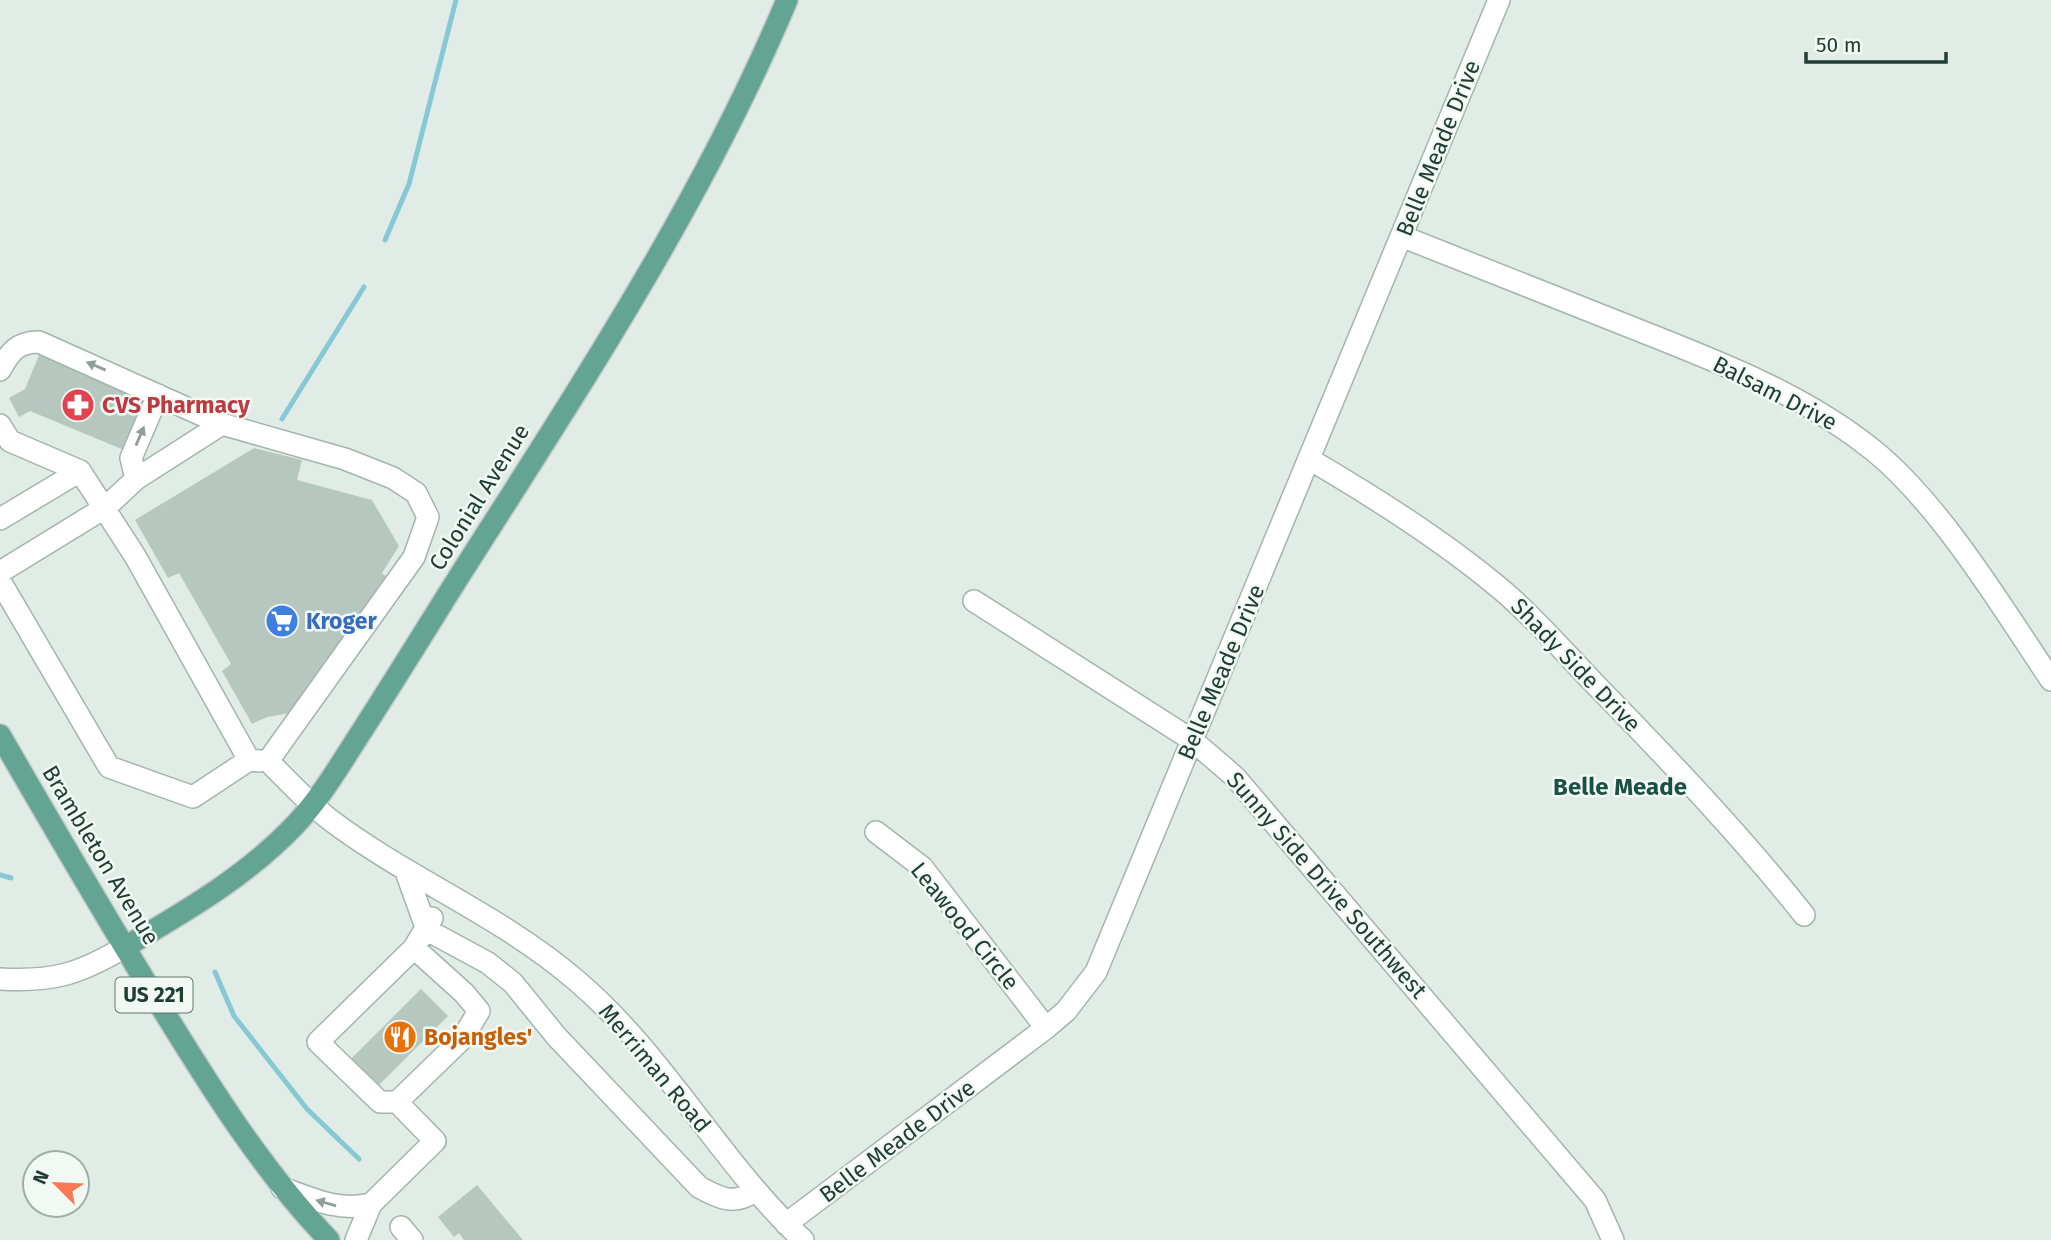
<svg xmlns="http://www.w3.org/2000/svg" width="2051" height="1240" viewBox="0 0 2051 1240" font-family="'Fira Sans',sans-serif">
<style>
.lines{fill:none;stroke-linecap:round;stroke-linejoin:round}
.stream{stroke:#86c9d4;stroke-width:5}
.building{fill:#b6c7c0}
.minor-casing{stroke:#a3b4ae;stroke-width:24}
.major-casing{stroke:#c1c9c7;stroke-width:24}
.minor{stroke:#fff;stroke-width:21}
.major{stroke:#63a493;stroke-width:21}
.oneway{fill:#909e9a}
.labels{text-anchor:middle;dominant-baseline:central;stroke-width:5;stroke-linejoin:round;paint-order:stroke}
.shield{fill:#f2f9f5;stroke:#5f766f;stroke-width:2}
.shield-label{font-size:21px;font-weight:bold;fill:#203e36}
.street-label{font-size:23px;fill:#203e36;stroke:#f2f9f5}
.health-label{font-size:23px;font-weight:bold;fill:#be3a42;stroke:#f2f9f5;text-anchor:start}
.shop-label{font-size:23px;font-weight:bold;fill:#366cbe;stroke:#f2f9f5;text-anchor:start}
.food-label{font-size:23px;font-weight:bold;fill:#c56008;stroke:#f2f9f5;text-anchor:start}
.neighbourhood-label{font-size:24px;font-weight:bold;fill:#1b5144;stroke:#f2f9f5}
</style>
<rect width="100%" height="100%" fill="#e1ece7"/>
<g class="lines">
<!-- stream -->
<path class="stream" d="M 385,240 L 409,184 L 456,0
M 282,419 L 364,287
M 0,875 L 11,878
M 215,972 L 234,1016 L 307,1109 L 359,1159"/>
</g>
<!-- building -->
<path class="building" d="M 39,355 L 146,398 L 124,450 L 30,411 L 19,417 L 9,398 L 25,389 Z
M 254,448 L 302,460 L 297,480 L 372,500 L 399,546 L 382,573 L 388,578 L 296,712 L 267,717 L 252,724 L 222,671 L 231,664 L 179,573 L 168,578 L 135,520 Z
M 421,989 L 448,1016 L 378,1086 L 351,1059 Z
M 477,1185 L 523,1240 L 464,1240 L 459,1233 L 454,1237 L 438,1217 Z"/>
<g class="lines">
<defs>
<path id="minor" d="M 1401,236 C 1478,266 1555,297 1633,328 C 1716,361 1802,393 1873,450 C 1940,504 2002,607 2051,680
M 0,370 C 10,352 17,342 39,342 L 222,424 L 345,459 L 393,478 L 416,493 L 428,517 L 414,557 L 268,761 C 288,781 307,802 329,819 C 408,879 502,916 577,981 C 665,1056 719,1161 803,1240
M 0,425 L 10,441 L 80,471
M 1309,459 C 1376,498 1444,541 1503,591 C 1535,618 1564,652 1593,682 C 1666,757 1739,833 1804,915
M 136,479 L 131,458 L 158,395
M 0,519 L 80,471 L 135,556 L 249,760
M 0,572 L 106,507 L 136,479 L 222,424
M 0,581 L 109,767 L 193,797 L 249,760 L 260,761
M 974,601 L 1192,740 L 1235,777 L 1595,1200 L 1613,1240
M 876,832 L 922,867 L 1046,1028
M 405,869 L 427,930 L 488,963 L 513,983 L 556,1036 L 699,1187 C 719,1198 734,1206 755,1191
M 0,979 C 54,982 79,974 125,947
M 397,1102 L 462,1039 L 479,1011 L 464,993 L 414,948
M 282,1188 C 313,1199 339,1212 371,1204
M 786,1224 L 1046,1028 L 1066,1011 L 1096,972 L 1499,0
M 401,1227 L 412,1240
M 356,1240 L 371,1204 L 435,1141 L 397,1102 L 380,1102 L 318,1042 L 414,948 L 432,918"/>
<path id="major" d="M 0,735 C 52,825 104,914 158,1002 C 209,1085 261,1169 329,1240
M 125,947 C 186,911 247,876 296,824 C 320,798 339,767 358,737 C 391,686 423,634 455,583 C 575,394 700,207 787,0"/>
</defs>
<!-- minor casing -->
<use href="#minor" class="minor-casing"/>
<!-- major casing -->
<use href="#major" class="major-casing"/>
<!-- minor -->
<use href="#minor" class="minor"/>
<!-- major -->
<use href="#major" class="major"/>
</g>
<!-- one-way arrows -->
<defs><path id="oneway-solid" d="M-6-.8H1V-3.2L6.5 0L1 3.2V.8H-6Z" transform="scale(1.75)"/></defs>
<g class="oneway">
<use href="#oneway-solid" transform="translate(96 366) rotate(-157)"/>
<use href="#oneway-solid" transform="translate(140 436) rotate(-67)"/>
<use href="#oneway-solid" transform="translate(326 1203) rotate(-164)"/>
</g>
<!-- icons -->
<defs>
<symbol id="pharmacy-disc" viewBox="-11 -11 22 22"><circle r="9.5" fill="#e0444e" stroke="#f2f9f5"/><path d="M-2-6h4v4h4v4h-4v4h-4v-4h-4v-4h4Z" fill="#fff"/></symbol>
<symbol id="supermarket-disc" viewBox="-11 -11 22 22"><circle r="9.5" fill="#3f7fe0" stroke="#f2f9f5"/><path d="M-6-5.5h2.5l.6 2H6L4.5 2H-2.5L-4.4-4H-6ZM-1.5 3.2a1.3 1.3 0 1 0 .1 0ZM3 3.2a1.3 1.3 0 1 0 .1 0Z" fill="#fff"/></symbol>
<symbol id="restaurant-disc" viewBox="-11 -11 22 22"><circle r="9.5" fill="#e8710a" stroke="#f2f9f5"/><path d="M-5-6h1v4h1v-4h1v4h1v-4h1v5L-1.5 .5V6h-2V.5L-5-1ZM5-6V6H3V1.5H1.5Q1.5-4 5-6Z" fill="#fff"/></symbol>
</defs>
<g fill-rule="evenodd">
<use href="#pharmacy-disc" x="59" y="386" width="38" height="38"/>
<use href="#supermarket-disc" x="263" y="602" width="38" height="38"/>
<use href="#restaurant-disc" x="381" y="1018" width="38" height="38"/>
</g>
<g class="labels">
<!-- shield labels -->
<rect class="shield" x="115.5" y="977.5" width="77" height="35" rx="5"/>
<g class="shield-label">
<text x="154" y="995">US 221</text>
</g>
<!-- street labels -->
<g class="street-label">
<text transform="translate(1438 148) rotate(-68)">Belle Meade Drive</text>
<text transform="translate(1775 393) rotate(27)">Balsam Drive</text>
<text transform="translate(479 497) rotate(-58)">Colonial Avenue</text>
<text transform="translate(1576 665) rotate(46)">Shady Side Drive</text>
<text transform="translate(1221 672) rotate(-67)">Belle Meade Drive</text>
<text transform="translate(101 855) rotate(59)">Brambleton Avenue</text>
<text transform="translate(1327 885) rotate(49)">Sunny Side Drive Southwest</text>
<text transform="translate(965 926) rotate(51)">Leawood Circle</text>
<text transform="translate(655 1068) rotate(50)">Merriman Road</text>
<text transform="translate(897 1141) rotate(-37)">Belle Meade Drive</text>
</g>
<!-- health labels -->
<g class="health-label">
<text x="102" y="405">CVS Pharmacy</text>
</g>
<!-- shop labels -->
<g class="shop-label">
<text x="306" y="621">Kroger</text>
</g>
<!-- food labels -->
<g class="food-label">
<text x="424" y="1037">Bojangles'</text>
</g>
<!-- neighbourhood labels -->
<g class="neighbourhood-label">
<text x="1620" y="787">Belle Meade</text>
</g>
</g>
<!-- north arrow -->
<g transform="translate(56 1184) rotate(294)"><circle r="33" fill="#f2f9f5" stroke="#9eaea9" stroke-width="2"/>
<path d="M0-5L12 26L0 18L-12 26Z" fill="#f97a53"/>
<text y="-10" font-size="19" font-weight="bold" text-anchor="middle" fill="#203e36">N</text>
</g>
<!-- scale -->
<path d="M1806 52v10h140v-10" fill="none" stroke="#203e36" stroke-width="3.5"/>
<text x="1816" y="52" font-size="21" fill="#203e36" stroke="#f2f9f5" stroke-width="5" paint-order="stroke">50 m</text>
</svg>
